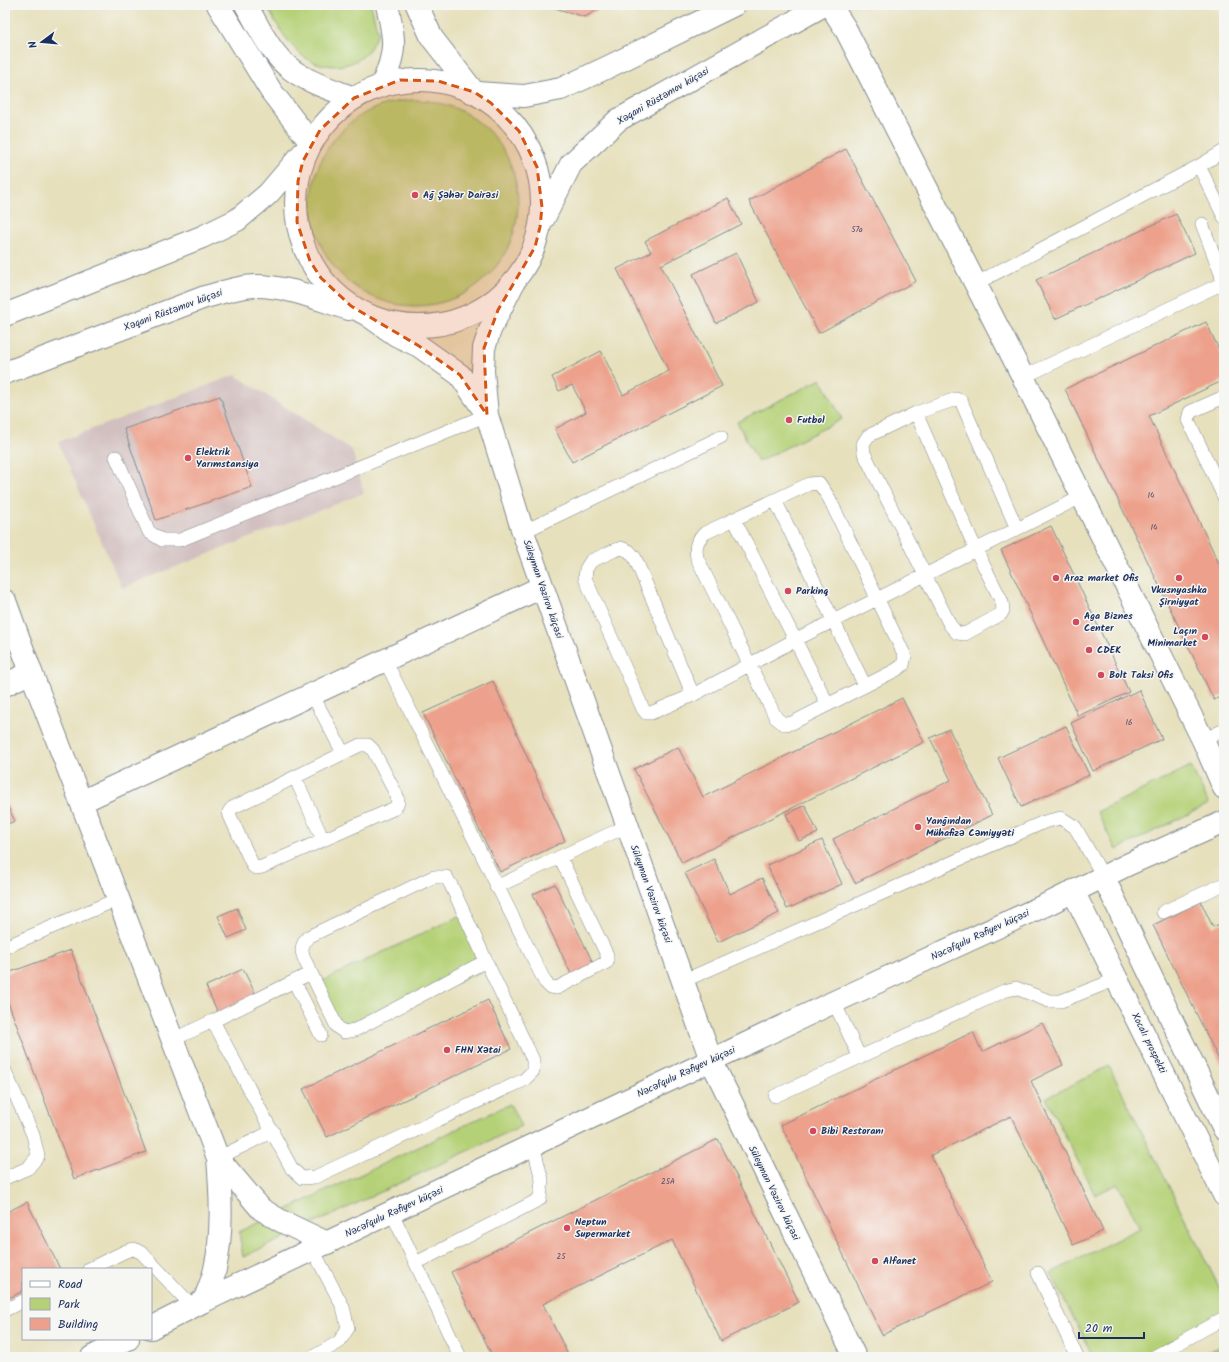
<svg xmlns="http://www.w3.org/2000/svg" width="1229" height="1362" viewBox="0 0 1229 1362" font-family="Kalam,sans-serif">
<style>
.industrial{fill:#d2bfc0}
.green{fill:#b5d177;stroke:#68806a}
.building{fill:#eda08b}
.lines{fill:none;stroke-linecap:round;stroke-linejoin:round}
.service-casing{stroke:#80888d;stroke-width:14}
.minor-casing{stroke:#80888d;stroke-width:24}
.tertiary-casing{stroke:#80888d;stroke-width:24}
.secondary-casing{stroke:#80888d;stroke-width:24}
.service{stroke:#fff;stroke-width:13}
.minor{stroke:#fff;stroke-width:22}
.tertiary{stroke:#fff;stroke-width:22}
.secondary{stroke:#fff;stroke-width:22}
.marked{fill:#d45514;fill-opacity:0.2;stroke:#d45514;stroke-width:3;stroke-dasharray:8 5;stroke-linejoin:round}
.poi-dot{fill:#d1495b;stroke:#f6f6f2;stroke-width:1.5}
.labels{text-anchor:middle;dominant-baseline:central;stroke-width:3;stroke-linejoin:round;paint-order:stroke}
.number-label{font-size:8px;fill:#504b69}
.street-label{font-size:10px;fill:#1b2f5e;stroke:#f6f6f2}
.poi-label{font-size:10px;font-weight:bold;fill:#1b2f5e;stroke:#f6f6f2;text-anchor:start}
</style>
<rect width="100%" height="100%" fill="#f6f6f2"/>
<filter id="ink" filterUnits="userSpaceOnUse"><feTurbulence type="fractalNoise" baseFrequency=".025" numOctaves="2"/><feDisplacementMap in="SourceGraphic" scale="8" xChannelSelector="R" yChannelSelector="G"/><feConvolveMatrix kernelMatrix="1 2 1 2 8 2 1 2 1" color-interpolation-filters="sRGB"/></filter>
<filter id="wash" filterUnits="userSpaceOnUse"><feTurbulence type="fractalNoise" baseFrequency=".012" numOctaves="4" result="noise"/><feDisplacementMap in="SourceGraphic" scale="16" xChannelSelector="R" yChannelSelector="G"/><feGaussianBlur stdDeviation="0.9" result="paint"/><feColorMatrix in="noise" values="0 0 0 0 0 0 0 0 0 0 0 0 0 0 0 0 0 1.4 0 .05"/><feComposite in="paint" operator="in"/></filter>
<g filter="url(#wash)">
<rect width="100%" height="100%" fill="#e6e0bc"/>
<!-- industrial -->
<path class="industrial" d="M 235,375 L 352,450 L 364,493 L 122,588 L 58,442 Z"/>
<!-- green -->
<path class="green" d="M 266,5 L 371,5 L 378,33 C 375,39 372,45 369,50 C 352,72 316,70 297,51 C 284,38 275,21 266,5 Z
M312 203a103 103 0 1 1 206 0a103 103 0 1 1-206 0Z
M 821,379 L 842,419 L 758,462 L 737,422 Z
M 1191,766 L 1209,804 L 1116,850 L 1097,812 Z
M 461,915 L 486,969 L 343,1036 L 318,983 Z
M 1109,1066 L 1224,1297 L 1224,1315 L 1140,1357 L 1093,1357 L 1051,1273 L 1140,1228 L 1118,1184 L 1095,1195 L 1046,1098 Z
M 510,1104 L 521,1126 L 243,1257 L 239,1232 Z
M 1224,1345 L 1224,1357 L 1197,1357 Z"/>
<g id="blocks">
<!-- building -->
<path class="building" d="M 545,5 L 606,5 L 585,17 Z
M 846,149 L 916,281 L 819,333 L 749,201 Z
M 728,198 L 741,224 L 661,265 L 722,386 L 572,462 L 555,429 L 586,412 L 572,385 L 559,391 L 552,377 L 601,351 L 623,395 L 669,371 L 617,269 L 651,252 L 645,241 Z
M 1176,214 L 1195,253 L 1055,319 L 1036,280 Z
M 736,253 L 759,302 L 716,323 L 693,274 Z
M 1206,322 L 1224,360 L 1224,380 L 1149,416 L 1224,574 L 1224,695 L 1214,700 L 1065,389 Z
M 220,396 L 252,487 L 156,520 L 124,429 Z
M 1051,526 L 1129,692 L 1078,716 L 1001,550 Z
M 493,681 L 565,841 L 500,872 L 423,713 Z
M 1139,690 L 1162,739 L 1093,771 L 1071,723 Z
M 902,698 L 924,742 L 682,863 L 634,769 L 678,747 L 703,797 Z
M 1066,726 L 1089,775 L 1021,807 L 998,758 Z
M 949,729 L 992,815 L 855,883 L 833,839 L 951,780 L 930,738 Z
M 5,801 L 15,821 L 5,825 Z
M 805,805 L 818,833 L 799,841 L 786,814 Z
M 822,840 L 842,884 L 787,909 L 767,865 Z
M 714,859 L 730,894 L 762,878 L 779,913 L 718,942 L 685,873 Z
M 555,884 L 595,967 L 573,978 L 533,894 Z
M 1201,902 L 1213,927 L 1224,922 L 1224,1070 L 1153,925 Z
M 237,908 L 246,930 L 228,938 L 218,916 Z
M 71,950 L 146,1152 L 74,1179 L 5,994 L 5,974 Z
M 243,969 L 256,995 L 218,1013 L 206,986 Z
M 488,1000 L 511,1049 L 327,1137 L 303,1089 Z
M 1042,1023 L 1063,1065 L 1031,1081 L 1103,1231 L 1073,1245 L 1011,1116 L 931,1155 L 992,1282 L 882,1335 L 781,1125 L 973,1032 L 982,1052 Z
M 718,1139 L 799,1302 L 721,1341 L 672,1240 L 543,1304 L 569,1357 L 493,1357 L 451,1272 Z
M 27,1202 L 60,1269 L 23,1269 L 23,1291 L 5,1300 L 5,1213 Z"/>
</g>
</g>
<g filter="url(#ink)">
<use href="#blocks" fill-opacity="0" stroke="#80888d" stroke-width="1"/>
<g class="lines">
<defs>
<path id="service" d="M 1199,166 L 1224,217
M 975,284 L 1199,166 L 1224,151
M 1023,377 L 1219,285 L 1222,281 L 1221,274 L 1202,224
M 1224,397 L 1190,412 L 1188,420 L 1224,497
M 916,413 L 976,550 L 1002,602 L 1003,610 L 1001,614 L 965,634 L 957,633 L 950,625 L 864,453 L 863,444 L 868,436 Z
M 916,413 L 956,399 L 961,401 L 1017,529
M 116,457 L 149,532 L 162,540 L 180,540 L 487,415
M 819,483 L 829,498 L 905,656 L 903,665 L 896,670 L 792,723 L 784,724 L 776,718 L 697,558 C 695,547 696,541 705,533 L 809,484 Z
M 775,500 L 865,686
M 734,519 L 828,705
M 523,532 L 721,437
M 385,660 L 545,982 L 550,987 L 557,988 L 607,962 L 607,955 L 560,857 L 496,887
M 312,694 L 343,753
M 693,695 L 635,558 L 629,551 L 621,548 L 613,551 L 591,561 L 586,569 L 585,578 L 643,709 L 646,713 L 651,713 L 693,695 L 795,640 L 1081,497
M 1203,740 L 1224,730
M 360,745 L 368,745 L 373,750 L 397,796 L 398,803 L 395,808 L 262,867 L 256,868 L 253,866 L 230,816 L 229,812 L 232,808 Z
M 295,777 L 323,840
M 560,857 L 627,826
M 1163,912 L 1224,884
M 5,947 L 118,899
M 311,973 L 337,1027 L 344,1032 L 355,1030 L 486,961 L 533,1060 L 533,1071 L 524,1080 L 315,1177 L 302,1178 L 292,1169 L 213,1021 L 311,973 C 305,959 296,950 308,937 L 433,877 L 446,877 L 451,885 L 486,961
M 294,981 L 321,1035
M 683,981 L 1044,822 L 1061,818 L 1075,827 L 1103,876
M 834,1002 L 860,1058
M 172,1040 L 213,1021
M 5,1071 L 33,1135 L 38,1156 L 28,1168 L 5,1178
M 775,1096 L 1004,991 L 1016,988 L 1049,1001 L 1061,1001 L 1117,979
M 218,1158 L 273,1131
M 392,1213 L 460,1357
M 313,1250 L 343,1307 L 348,1328 L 339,1342 L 313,1357
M 416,1263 L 540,1199 L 542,1180 L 533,1145
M 89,1269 L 126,1251 L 134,1249 L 142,1253 L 193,1307
M 1038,1273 L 1077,1357
M 5,1310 L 23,1301
M 1154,1357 L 1224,1318"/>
<path id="minor" d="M 218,5 L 271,91 L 311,143
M 246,5 C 259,27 271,55 292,70 C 310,83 333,90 354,98
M 830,5 L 845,28 L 1023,377 L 1203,740 L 1224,788
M 5,601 L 31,672
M 5,685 L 31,672 L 218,1158 C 221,1195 223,1233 215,1269 C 213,1279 208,1290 204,1301
M 81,802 L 542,587
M 218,1158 L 261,1209 L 281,1221 L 327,1243"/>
<path id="tertiary" d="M 417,5 L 432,38 L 474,92
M 382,85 C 397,51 395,40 387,5
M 513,284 L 490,330 L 484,348 L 483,371 L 487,415 L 523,532 L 711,1060 L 855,1357
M 369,316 L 396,335 L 419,346 L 460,375 L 484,410"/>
<path id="secondary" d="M296 203a123 123 0 1 1 246 0a123 123 0 1 1-246 0Z
M 477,93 L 524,96 L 561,89 L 608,67 L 734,5
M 544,218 L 571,164 L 618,120 L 824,5
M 5,315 L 202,237 L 237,220 L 268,194 L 303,153
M 5,373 L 205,297 C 221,293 239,286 256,286 C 288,286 320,300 349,309
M 1103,876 L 1224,1129
M 1073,891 L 1224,1195
M 151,1328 L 204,1301 L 834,1002 L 1052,902 L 1129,864 L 1224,822
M 92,1357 L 128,1339"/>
</defs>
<!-- service casing -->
<use href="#service" class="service-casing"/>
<!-- minor casing -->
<use href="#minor" class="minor-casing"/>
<!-- tertiary casing -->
<use href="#tertiary" class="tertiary-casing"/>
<!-- secondary casing -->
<use href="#secondary" class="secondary-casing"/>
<!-- service -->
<use href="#service" class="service"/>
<!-- minor -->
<use href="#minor" class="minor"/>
<!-- tertiary -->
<use href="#tertiary" class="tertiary"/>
<!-- secondary -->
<use href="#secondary" class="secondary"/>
</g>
</g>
<!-- marked area -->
<path class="marked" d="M 400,80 L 438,81 L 474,92 L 491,103 L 519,131 L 537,167 L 542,207 L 540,227 L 535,247 L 498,310 L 484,348 L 487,415 L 460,375 L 419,346 L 351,306 L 321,278 L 310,261 L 297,222 L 298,181 L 303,161 L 320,130 L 354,98 Z"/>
<!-- markers -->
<g class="poi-dot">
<circle cx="415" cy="195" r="4"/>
<circle cx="789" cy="420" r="4"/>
<circle cx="188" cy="458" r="4"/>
<circle cx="1056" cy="578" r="4"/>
<circle cx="1179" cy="578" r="4"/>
<circle cx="788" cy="591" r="4"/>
<circle cx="1076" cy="622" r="4"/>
<circle cx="1205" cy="637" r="4"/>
<circle cx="1089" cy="650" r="4"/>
<circle cx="1101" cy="675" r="4"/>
<circle cx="918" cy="827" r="4"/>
<circle cx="447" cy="1050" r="4"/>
<circle cx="813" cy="1131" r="4"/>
<circle cx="567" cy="1228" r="4"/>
<circle cx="875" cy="1261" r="4"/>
</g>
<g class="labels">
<!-- number labels -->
<g class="number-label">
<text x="857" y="229">57a</text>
<text x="1151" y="495">14</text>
<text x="1154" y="527">14</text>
<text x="1129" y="722">16</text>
<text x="668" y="1181">25A</text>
<text x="561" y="1256">25</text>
</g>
<!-- street labels -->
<g class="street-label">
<text transform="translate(663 96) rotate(-30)">Xəqani Rüstəmov küçəsi</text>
<text transform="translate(173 310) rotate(-20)">Xəqani Rüstəmov küçəsi</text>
<text transform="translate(543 589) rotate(71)">Süleyman Vəzirov küçəsi</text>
<text transform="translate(651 894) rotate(70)">Süleyman Vəzirov küçəsi</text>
<text transform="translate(980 935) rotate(-25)">Nəcəfqulu Rəfiyev küçəsi</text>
<text transform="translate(1149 1043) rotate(64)">Xocalı prospekti</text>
<text transform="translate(686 1072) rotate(-25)">Nəcəfqulu Rəfiyev küçəsi</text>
<text transform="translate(774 1193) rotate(64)">Süleyman Vəzirov küçəsi</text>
<text transform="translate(394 1212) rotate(-25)">Nəcəfqulu Rəfiyev küçəsi</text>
</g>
<!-- poi labels -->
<g class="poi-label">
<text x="423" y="195">Ağ Şəhər Dairəsi</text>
<text x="797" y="420">Futbol</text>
<text x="196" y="452">Elektrik<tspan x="196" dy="12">Yarımstansiya</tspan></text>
<text x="1064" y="578">Araz market Ofis</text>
<text x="1179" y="590" text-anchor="middle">Vkusnyashka<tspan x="1179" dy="12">Şirniyyat</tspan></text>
<text x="796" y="591">Parkinq</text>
<text x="1084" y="616">Aga Biznes<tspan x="1084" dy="12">Center</tspan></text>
<text x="1197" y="631" text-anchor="end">Laçın<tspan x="1197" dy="12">Minimarket</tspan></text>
<text x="1097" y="650">CDEK</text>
<text x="1109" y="675">Bolt Taksi Ofis</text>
<text x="926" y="821">Yanğından<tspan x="926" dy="12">Mühafizə Cəmiyyəti</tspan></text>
<text x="455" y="1050">FHN Xətai</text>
<text x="821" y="1131">‌Bibi Restoranı</text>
<text x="575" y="1222">Neptun<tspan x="575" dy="12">Supermarket</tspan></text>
<text x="883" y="1261">Alfanet</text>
</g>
</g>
<!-- margin -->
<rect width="1229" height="1362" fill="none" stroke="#f6f6f2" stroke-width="20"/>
<!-- legend -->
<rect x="22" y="1268" width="130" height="72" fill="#f6f6f2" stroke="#9ea6b7"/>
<rect x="30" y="1281" width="20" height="6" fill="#ffffff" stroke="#9ea6b7"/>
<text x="58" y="1288" font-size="12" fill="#1b2f5e">Road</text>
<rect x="30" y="1298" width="20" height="12" fill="#b5d177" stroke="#9ea6b7"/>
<text x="58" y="1308" font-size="12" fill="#1b2f5e">Park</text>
<rect x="30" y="1318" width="20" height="12" fill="#eda08b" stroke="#9ea6b7"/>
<text x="58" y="1328" font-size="12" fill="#1b2f5e">Building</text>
<!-- north arrow -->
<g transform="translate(42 42) rotate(254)" stroke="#f6f6f2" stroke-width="3" paint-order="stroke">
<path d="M0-3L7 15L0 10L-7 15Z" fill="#1b2f5e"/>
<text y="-6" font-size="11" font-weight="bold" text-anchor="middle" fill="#1b2f5e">N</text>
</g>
<!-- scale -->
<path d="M1079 1332v6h65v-6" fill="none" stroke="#1b2f5e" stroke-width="2"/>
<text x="1085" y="1332" font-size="12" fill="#1b2f5e" stroke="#f6f6f2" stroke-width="3" paint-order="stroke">20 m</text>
</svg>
